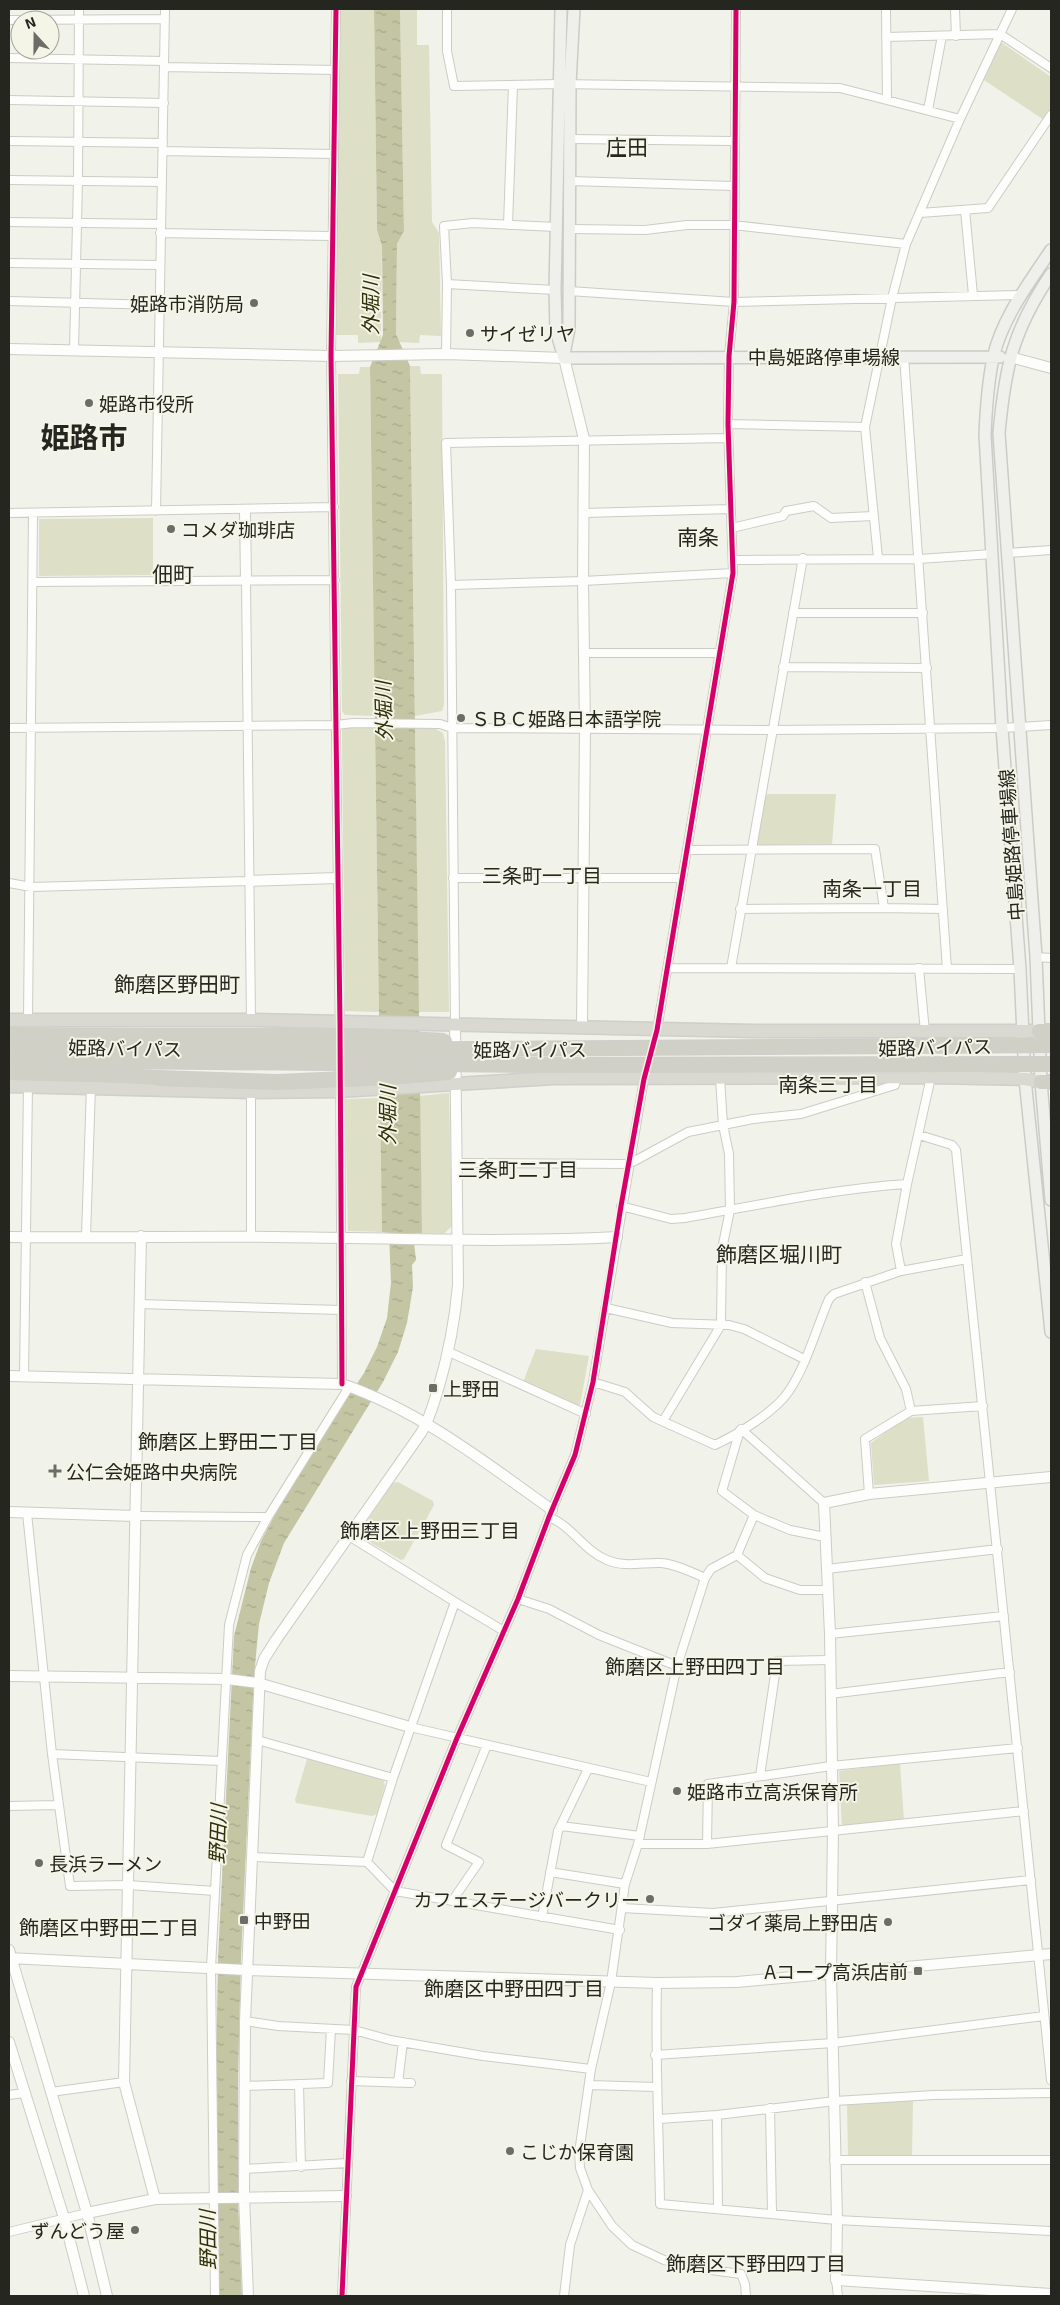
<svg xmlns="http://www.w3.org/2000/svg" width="1060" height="2305" viewBox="0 0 1060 2305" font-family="'Exo 2','Noto Sans JP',sans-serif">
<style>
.park{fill:#dddfc7}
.water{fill:url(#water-ripples)}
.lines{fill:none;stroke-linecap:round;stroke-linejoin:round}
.minor-tunnel{stroke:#c8c9c2;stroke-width:8;stroke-dasharray:8 4;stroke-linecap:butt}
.minor-casing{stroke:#ccccc6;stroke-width:10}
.tertiary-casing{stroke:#ccccc6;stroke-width:12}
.secondary-casing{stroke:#ccccc6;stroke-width:14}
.trunk-casing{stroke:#cfcfcb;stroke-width:15}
.motorway-casing{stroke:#cfcfcb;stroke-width:16}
.minor{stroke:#fdfdfc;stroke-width:8}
.tertiary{stroke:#fdfdfc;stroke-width:10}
.secondary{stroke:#efefec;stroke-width:11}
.trunk{stroke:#d9d9d1;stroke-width:12}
.motorway{stroke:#d0d0c6;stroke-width:14}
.motorway-bridge-casing{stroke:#cfcfcb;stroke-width:16;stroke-linecap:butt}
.motorway-bridge{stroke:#d0d0c6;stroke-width:14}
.cycleway-casing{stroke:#f4f5e6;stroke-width:8}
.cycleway{stroke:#d6006c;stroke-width:5}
.poi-dot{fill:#6d6d67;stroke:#f4f5e6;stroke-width:2}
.labels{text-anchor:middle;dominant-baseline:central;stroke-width:4;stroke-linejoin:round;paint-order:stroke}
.poi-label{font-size:19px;fill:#262621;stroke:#f4f5e6;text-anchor:start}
.street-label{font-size:19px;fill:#262621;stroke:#f4f5e6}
.water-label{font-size:20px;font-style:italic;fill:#2f2f0a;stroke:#f4f5e6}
.neighbourhood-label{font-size:20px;fill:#262621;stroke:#f4f5e6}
.quarter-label{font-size:21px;fill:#262621;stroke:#f4f5e6}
.town-label{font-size:29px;font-weight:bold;fill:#262621;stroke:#f4f5e6}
</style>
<defs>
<pattern id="water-ripples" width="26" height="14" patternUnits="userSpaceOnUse" patternTransform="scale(1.25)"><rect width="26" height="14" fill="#c4c5a3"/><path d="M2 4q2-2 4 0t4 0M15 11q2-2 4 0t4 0" fill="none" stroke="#a8a98c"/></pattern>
</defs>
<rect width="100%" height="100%" fill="#f1f2ea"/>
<!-- park -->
<path class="park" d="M 339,9 L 374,9 L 377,230 L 382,246 L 381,342 L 358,343 L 358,335 L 335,335 Z
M 400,9 L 417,9 L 417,45 L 429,45 L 432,222 L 439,233 L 441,336 L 420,335 L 419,343 L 399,342 L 396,334 L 397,244 L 404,231 Z
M 1001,42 L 1051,77 L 1051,109 L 1044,120 L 984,80 Z
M 410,366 L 420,366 L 421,374 L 442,374 L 444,704 L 442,711 L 415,716 Z
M 360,367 L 370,367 L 375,716 L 345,715 L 342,711 L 338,374 L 359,374 Z
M 153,518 L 153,575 L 39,576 L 39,519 Z
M 349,726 L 375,726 L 379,1012 L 345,1011 L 342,729 Z
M 415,726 L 432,727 L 443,733 L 445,742 L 449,1012 L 418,1012 Z
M 768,794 L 836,794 L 832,844 L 759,845 L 755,841 L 764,797 Z
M 449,1093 L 452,1226 L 444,1234 L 422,1233 L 419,1096 Z
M 381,1098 L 382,1232 L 348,1231 L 345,1099 Z
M 536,1349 L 589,1356 L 580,1405 L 574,1406 L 523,1382 Z
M 923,1417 L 929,1481 L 874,1485 L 871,1443 L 905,1418 Z
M 398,1482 L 433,1501 L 434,1505 L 404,1559 L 401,1560 L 361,1537 L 359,1533 L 393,1483 Z
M 310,1757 L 383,1779 L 385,1785 L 377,1814 L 372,1816 L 296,1803 L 295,1800 L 307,1759 Z
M 900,1763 L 904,1821 L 842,1827 L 839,1771 Z
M 913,2101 L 912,2157 L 848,2155 L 847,2104 Z"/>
<!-- water -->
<path class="water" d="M 374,9 L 400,9 L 404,231 L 397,244 L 396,334 L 410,366 L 422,1233 L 413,1233 L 416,1260 L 412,1265 L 413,1287 L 407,1323 L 398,1352 L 383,1382 L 284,1543 L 269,1583 L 259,1624 L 254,1676 L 241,1958 L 238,2079 L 238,2200 L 242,2296 L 219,2296 L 216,2080 L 218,1958 L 234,1636 L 251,1568 L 261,1541 L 295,1477 L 364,1373 L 377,1347 L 387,1318 L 391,1283 L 389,1233 L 382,1232 L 370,367 L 383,335 L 382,246 L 377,230 Z"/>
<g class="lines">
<!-- minor-tunnel -->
<path class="minor-tunnel" d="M 648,1067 L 657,1030"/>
<defs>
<path id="minor" d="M 336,9 L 331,356 L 340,1039
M 447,9 L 447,51 L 454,86 L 559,84 L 840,88 L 960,119
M 886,9 L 887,100
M 955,9 L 956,36
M 9,20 L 165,19
M 886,37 L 1000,34 L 1051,68
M 9,58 L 164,61
M 164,67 L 335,70
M 9,100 L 164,103
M 928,110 L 942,36
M 571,139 L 733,141
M 9,141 L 163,143
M 163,151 L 333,154
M 9,180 L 162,182
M 570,181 L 733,186
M 965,210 L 973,295
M 920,213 L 988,208 L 1051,115
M 9,222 L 160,224
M 508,225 L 513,85
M 570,229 L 645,230 L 687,225 L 733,225 L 906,244
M 160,233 L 332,236
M 9,263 L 160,265
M 447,284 L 555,290
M 569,291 L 734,302 L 1021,295
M 9,301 L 159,305
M 74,350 L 78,181 L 79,9
M 446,354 L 447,284 L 444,226 L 473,223 L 556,227
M 904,356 C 918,560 934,764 947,969
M 728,424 L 865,427
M 156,511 L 165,9
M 9,513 L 334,507
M 583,513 L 731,509
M 732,528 L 783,516 L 786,511 L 814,506 L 831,518 L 873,516
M 1007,553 L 1051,550
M 878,558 L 865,427 L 892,298 L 906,244 L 960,119 L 1012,9
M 733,560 L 919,559 L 992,554
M 246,581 L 251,1020
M 34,582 L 335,580
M 451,585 L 583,581 L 733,573
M 793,613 L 923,613
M 584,653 L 719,653
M 783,667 L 927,668
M 9,728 L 336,725 L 353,723 L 440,724 L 452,728 L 772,730 L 1002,728 L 1051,725
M 687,850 L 875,849 L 884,908
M 453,878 L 682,878
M 9,883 L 31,887 L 249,881
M 740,909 L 884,908 L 943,909
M 1036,957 L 1051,958
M 667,968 L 1020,969
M 731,968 L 803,558
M 919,968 L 925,1032
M 28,1020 L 33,513
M 455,1024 L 451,585 L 446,443 L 728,438
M 657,1030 L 733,573 L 728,424 L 729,356 L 734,302 L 736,9
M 340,1061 L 342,1384
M 919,1135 L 952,1145 L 956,1150 L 1051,2080
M 456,1163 L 629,1164 L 688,1132 L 753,1119 L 801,1114 L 895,1085 L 897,1077
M 621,1206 L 671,1219 L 685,1218 C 759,1205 832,1189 907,1184
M 86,1236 L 91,1086
M 251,1236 L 251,1092
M 901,1271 L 896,1244 L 907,1184 L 931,1077
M 865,1282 L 880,1338 L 906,1389 L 911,1411
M 139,1304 L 340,1310
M 606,1308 L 672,1323 L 729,1325 L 744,1329 L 804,1359
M 449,1352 L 586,1414
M 24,1376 L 28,1086
M 593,1382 L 625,1392 L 653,1417 L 715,1445 C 738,1434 775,1412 789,1391 C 807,1364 816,1329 829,1299 L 834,1294 L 901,1271 L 967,1259
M 663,1421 L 721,1325 L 722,1249 L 730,1210 L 729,1154 L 723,1125 L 720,1078
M 741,1429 L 824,1503
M 740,1430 L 722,1491 L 754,1515 L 790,1530 L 825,1537
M 869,1494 L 865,1439 L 911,1411 L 983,1406
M 27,1513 L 52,1754 L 70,1886 L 128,1885 L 215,1891
M 135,1516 L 268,1517
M 549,1517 C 572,1526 583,1550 607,1560 C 625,1568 643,1562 661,1563 C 675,1564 692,1572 705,1578
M 349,1536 L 455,1602 L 504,1631
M 737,1555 L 765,1578 L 800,1590 L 827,1590
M 827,1569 L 998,1549
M 518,1599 L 549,1609 L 599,1635 L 677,1666
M 830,1634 L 1004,1616
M 830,1694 L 1010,1672
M 410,1727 L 651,1782
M 257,1740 L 393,1778
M 52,1754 L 221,1761
M 760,1776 L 777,1661 L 829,1660
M 9,1806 L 58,1805
M 561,1826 L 640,1836
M 638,1844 L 707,1844 L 1024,1811
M 707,1844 L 708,1784 L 831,1766 L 1018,1748
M 252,1857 L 367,1862 L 395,1891 L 620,1930
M 367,1862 L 393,1778 L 455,1602
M 550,1872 L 625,1884
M 452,1901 L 479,1862 L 446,1845 L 487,1745
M 622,1908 L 713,1913 L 1031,1880
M 542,1917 L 558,1831 L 588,1769
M 657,1983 C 655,2057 659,2130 660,2204 L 837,2220 L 1051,2231
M 245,2021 L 278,2026 L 354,2030 L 390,2040 L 483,2056 L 591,2069
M 655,2055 L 833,2043 L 1044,2016
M 351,2081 L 411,2083
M 398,2083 L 403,2042
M 299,2084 L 301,2167
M 589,2085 L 656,2087
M 245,2086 L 328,2083 L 331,2029
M 51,2092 L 124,2082
M 9,2095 L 24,2093
M 770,2108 L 772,2213
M 717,2115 L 718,2209
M 659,2119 L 717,2115 L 835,2101 L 934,2095 L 1051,2093
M 834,2160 L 1051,2160
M 244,2169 L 347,2163
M 9,2232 L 87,2213
M 836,2280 L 838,2296
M 215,2296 L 211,1968 L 229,1625 L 247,1555 L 268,1517 L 349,1387
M 342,2296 L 356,1987 L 457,1738 L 518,1599 L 549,1517 L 575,1455 L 593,1382 L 644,1079
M 564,2296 L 570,2245 L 588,2190
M 746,2296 L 745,2284 L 741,2274 L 696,2268 L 664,2260 L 632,2245 L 612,2226 L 588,2190 L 580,2168 L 579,2153 L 591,2069 L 611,1982 L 625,1884 L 638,1844 L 677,1666 L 705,1578 L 711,1569 L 737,1555 L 754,1515"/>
<path id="tertiary" d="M 9,349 L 331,356 L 446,354 L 564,358 L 584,439 L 583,581 L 585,730 L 582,1026
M 1010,357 L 1051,368
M 245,510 L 246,581
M 249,881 L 337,878
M 141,1236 L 124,2082 L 155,2199
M 9,1237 C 97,1238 185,1236 273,1237 C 388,1238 502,1243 617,1237
M 9,1376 L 342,1384 C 420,1411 485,1462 552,1510
M 1051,1477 L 869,1494 L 824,1503 L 830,1634 L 833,1831 L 831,1973 L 837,2220 L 836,2280 L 1051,2294
M 9,1512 L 135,1516
M 9,1676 L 227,1679 L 258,1683 L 410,1727
M 9,1950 L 87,2213 L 107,2296
M 9,1958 L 246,1970 L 657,1983 L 737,1982 L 1051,1954
M 9,2042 L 64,2218 L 84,2296
M 87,2213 L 155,2199 L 346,2196
M 248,2296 L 244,2196 L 245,2021 L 260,1671 L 264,1659 L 276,1640 L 421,1433 C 430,1419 434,1402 439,1386 C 449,1352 455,1320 458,1285 L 455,1024"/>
<path id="secondary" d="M 561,9 L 555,290 L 556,330 L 564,358
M 1051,250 C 1029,283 1002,318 993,358 C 988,383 986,409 985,435 L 1002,728 L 1020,969 L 1025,1079 L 1051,1332
M 1051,274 C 1013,330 1005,367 999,433 L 1036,957 L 1041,1082 L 1051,1200
M 564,354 L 569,329 L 570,84 L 574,9
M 564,358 L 1000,357"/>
<path id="trunk" d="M 9,1020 L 251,1020 L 753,1031 L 1039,1031
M 9,1086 L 251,1092 L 339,1091 L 555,1078 L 931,1077 L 1025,1079 L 1041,1082"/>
<path id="motorway" d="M 1039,1031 L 1051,1031
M 9,1035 L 158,1036
M 9,1073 L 42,1072 L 158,1078
M 1041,1082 L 1051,1082"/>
</defs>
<!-- minor casing -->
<use href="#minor" class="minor-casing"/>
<!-- tertiary casing -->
<use href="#tertiary" class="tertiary-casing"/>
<!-- secondary casing -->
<use href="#secondary" class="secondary-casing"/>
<!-- trunk casing -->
<use href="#trunk" class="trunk-casing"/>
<!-- motorway casing -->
<use href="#motorway" class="motorway-casing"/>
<!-- minor -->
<use href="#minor" class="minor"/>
<!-- tertiary -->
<use href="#tertiary" class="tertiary"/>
<!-- secondary -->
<use href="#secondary" class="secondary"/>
<!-- trunk -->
<use href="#trunk" class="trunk"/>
<!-- motorway -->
<use href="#motorway" class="motorway"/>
<defs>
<path id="motorway-bridge" d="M 158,1036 L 353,1036 L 445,1041
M 9,1046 L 333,1050 L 1051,1045
M 9,1060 L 526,1065 L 1051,1064
M 158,1078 L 277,1082 L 389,1077 L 450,1072"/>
</defs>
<!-- motorway-bridge casing -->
<use href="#motorway-bridge" class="motorway-bridge-casing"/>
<!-- motorway-bridge -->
<use href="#motorway-bridge" class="motorway-bridge"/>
<defs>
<path id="cycleway" d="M 336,9 L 331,356 L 340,1024 L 342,1384
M 342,2296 L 356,1987 L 457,1738 L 518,1599 L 549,1517 L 575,1455 L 593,1382 L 621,1206 L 644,1079 L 657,1030 L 733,573 L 728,424 L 729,356 L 734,302 L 736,9"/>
</defs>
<!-- cycleway casing -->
<use href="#cycleway" class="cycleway-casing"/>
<!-- cycleway -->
<use href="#cycleway" class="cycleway"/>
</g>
<!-- markers -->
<g class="poi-dot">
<circle cx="254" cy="303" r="5"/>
<circle cx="470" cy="333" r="5"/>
<circle cx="89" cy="403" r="5"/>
<circle cx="171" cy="529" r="5"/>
<circle cx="461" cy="718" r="5"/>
<rect x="428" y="1383" width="10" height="10" rx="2.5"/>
<path d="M52.5 1463.5h5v5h5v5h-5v5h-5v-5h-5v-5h5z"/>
<circle cx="677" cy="1791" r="5"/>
<circle cx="39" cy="1863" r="5"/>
<circle cx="650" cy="1899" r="5"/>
<rect x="239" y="1915" width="10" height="10" rx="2.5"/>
<circle cx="888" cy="1922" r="5"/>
<rect x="913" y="1966" width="10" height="10" rx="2.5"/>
<circle cx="510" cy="2151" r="5"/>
<circle cx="135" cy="2230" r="5"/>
</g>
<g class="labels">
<!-- poi labels -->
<g class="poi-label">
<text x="244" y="303" text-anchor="end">姫路市消防局</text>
<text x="480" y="333">サイゼリヤ</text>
<text x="99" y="403">姫路市役所</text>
<text x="181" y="529">コメダ珈琲店</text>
<text x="471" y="718">ＳＢＣ姫路日本語学院</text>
<text x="443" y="1388">上野田</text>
<text x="66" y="1471">公仁会姫路中央病院</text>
<text x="687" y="1791">姫路市立高浜保育所</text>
<text x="49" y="1863">長浜ラーメン</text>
<text x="640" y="1899" text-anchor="end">カフェステージバークリー</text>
<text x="254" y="1920">中野田</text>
<text x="878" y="1922" text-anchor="end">ゴダイ薬局上野田店</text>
<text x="908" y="1971" text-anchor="end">Aコープ高浜店前</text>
<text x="520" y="2151">こじか保育園</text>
<text x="125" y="2230" text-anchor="end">ずんどう屋</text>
</g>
<!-- street labels -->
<g class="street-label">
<text x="824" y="356">中島姫路停車場線</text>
<text transform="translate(1011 845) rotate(-94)">中島姫路停車場線</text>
<text transform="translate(935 1047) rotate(-1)">姫路バイパス</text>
<text transform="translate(125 1048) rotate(1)">姫路バイパス</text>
<text x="530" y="1049">姫路バイパス</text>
</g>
<!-- water labels -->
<g class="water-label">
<text transform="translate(370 305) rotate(-90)">外堀川</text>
<text transform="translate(383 711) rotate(-92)">外堀川</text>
<text transform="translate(387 1115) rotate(-90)">外堀川</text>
<text transform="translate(217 1834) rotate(-88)">野田川</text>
<text transform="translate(207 2240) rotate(-91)">野田川</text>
</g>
<!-- neighbourhood labels -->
<g class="neighbourhood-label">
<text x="542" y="875">三条町一丁目</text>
<text x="872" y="888">南条一丁目</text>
<text x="828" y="1084">南条三丁目</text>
<text x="518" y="1169">三条町二丁目</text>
<text x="228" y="1441">飾磨区上野田二丁目</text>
<text x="430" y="1530">飾磨区上野田三丁目</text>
<text x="695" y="1666">飾磨区上野田四丁目</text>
<text x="109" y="1927">飾磨区中野田二丁目</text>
<text x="514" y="1988">飾磨区中野田四丁目</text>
<text x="756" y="2263">飾磨区下野田四丁目</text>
</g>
<!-- quarter labels -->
<g class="quarter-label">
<text x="627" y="146">庄田</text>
<text x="698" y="536">南条</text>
<text x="173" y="573">佃町</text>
<text x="177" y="983">飾磨区野田町</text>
<text x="779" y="1253">飾磨区堀川町</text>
</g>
<!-- town labels -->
<g class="town-label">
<text x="84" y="436">姫路市</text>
</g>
</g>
<!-- border -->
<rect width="1060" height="2305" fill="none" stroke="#262621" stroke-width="20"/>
<!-- north arrow -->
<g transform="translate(35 35) rotate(339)"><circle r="24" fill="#f4f5e6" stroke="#a2a297"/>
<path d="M0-4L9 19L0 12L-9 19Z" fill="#6d6d67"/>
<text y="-8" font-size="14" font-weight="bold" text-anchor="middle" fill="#262621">N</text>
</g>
</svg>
